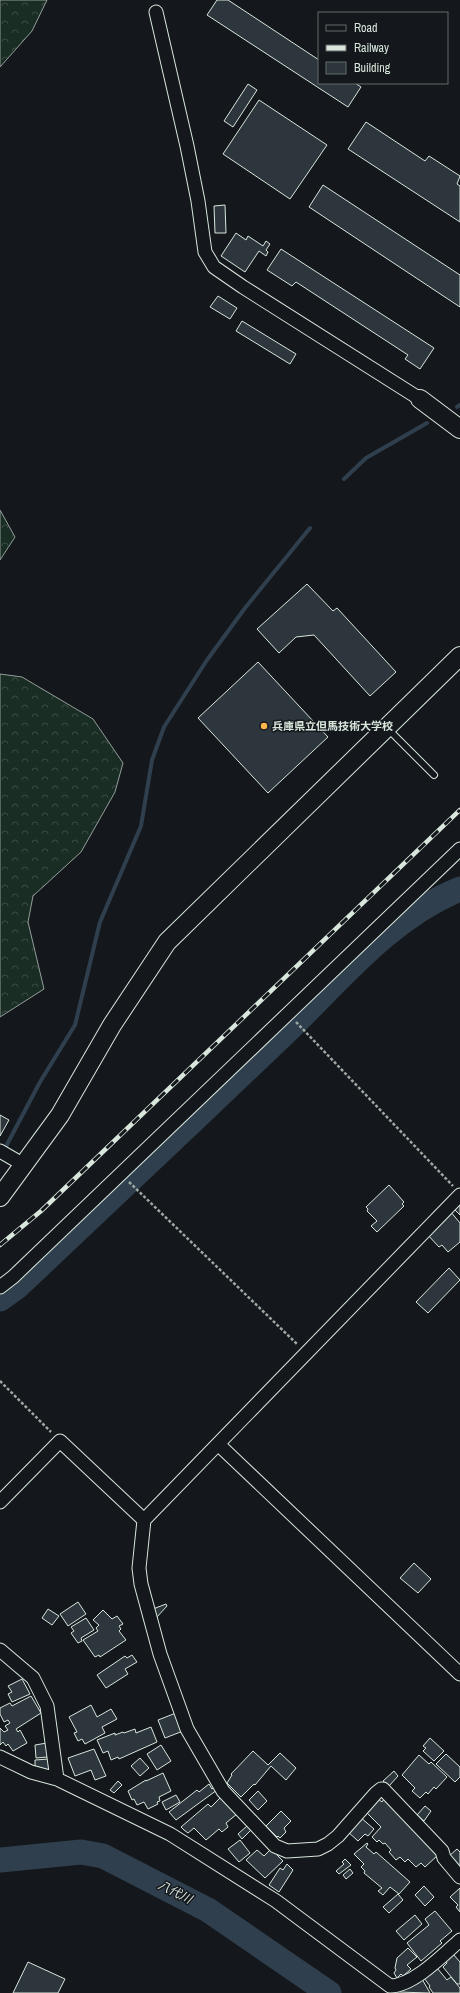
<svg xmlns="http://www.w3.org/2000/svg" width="460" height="1993" viewBox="0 0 460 1993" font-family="'Archivo Narrow','Noto Sans JP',sans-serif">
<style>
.forest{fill:url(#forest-crowns);stroke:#939e99}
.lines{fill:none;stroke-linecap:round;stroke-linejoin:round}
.stream{stroke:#2f3f4d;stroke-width:4}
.river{stroke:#2f3f4d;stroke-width:25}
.building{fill:#2c363c;stroke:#d8e6dc}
.lane-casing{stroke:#d8e6dc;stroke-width:8}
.street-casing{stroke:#d8e6dc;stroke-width:15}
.secondary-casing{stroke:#d8e6dc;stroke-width:20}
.path{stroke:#9da8a2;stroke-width:2.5;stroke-dasharray:3 2;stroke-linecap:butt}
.lane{stroke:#14181c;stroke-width:6}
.street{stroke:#14181c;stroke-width:13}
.secondary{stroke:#14181c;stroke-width:18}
.rail-casing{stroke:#d8e6dc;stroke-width:4.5}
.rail{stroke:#14181c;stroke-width:3;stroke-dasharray:9;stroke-linecap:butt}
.poi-dot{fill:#ffb74d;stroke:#14181c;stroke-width:1.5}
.labels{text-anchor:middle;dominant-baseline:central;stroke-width:3;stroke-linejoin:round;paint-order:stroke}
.poi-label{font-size:11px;font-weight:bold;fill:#d8e6dc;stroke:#14181c;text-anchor:start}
.water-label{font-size:12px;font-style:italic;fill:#d8e6dc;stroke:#14181c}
</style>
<defs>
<pattern id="forest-crowns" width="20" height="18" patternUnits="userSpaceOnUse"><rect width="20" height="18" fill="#1a2d24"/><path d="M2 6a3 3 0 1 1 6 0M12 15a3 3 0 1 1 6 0" fill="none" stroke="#3b4b43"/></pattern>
</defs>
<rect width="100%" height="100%" fill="#14181c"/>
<!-- forest -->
<path class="forest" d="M 0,0 L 47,0 L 32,31 L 0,67 Z
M 0,510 L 15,537 L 0,560 Z
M 0,674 L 22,677 L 93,719 L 123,763 L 115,792 L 81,852 L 33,896 L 28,922 L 44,989 L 0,1017 Z"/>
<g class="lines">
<!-- stream -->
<path class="stream" d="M 457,407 L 460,405
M 344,479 L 366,458 L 427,423
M 3,1152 L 40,1082 L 75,1025 L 100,922 L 141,826 L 152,760 L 164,727 L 207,660 L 245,608 L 310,528"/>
<!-- river -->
<path class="river" d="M 0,1299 L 18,1286 C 107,1202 197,1117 286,1032 C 339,981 390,917 460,889
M 0,1860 L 81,1852 L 103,1856 L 208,1910 L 329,1993"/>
</g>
<!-- building -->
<path class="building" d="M 217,0 L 228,0 L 319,60 L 319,83 L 355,83 L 361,87 L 348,107 L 207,15 Z
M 248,84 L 257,90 L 233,127 L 224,121 Z
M 259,100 L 327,145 L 290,199 L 223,154 Z
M 366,122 L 425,161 L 429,156 L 460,176 L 457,184 L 460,186 L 460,222 L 348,149 Z
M 323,185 L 460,275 L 460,307 L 309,207 Z
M 225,205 L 226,233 L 215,233 L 214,206 Z
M 236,233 L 246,240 L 248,236 L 263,246 L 266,241 L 270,244 L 266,250 L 268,252 L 266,256 L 259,251 L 245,272 L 221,256 Z
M 281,249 L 434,348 L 420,369 L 405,359 L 408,355 L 296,282 L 292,286 L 267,270 Z
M 218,296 L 237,308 L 230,319 L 210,307 Z
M 242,321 L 296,354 L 290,364 L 236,331 Z
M 307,584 L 333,611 L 337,608 L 396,672 L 370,696 L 314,635 L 296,637 L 279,653 L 257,629 Z
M 258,662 L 328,737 L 268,793 L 198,718 Z
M 0,1115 L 9,1120 L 0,1136 Z
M 389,1185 L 404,1202 L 402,1204 L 404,1206 L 377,1232 L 371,1226 L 377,1221 L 367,1211 L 368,1209 L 366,1207 Z
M 460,1203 L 460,1215 L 454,1209 Z
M 450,1211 L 460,1223 L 460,1242 L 448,1252 L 442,1245 L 439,1247 L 426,1233 Z
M 449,1268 L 460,1280 L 428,1313 L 416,1302 Z
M 414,1563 L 431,1579 L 418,1593 L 400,1578 Z
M 78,1602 L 86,1614 L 68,1626 L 60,1614 Z
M 166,1604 L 167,1606 L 156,1618 L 153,1609 Z
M 48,1609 L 59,1616 L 52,1625 L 42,1618 Z
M 103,1610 L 112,1619 L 117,1616 L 123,1624 L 119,1626 L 121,1629 L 119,1631 L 126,1640 L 100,1657 L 99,1655 L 95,1657 L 83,1640 L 98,1631 L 96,1628 L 99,1625 L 93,1620 Z
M 86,1618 L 94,1630 L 81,1638 L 82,1641 L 78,1643 L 71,1633 L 74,1631 L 71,1627 Z
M 132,1655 L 137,1662 L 125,1669 L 128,1674 L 106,1688 L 97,1675 L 125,1656 L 127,1658 Z
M 22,1679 L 30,1694 L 12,1702 L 8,1694 L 12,1692 L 8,1686 Z
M 31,1696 L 41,1713 L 16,1729 L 18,1732 L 20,1730 L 27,1743 L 13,1751 L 8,1744 L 6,1746 L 3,1742 L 0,1745 L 0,1728 L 4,1732 L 8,1730 L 5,1726 L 10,1723 L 8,1720 L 4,1722 L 0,1714 L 0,1708 L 10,1703 L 12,1706 Z
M 91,1705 L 97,1717 L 111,1709 L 117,1719 L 102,1727 L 105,1733 L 85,1744 L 82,1739 L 78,1741 L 74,1733 L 77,1732 L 69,1717 Z
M 176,1713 L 183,1731 L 165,1738 L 158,1720 Z
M 151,1727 L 157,1742 L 119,1759 L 118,1757 L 111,1760 L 108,1751 L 103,1753 L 97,1740 L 115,1733 L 115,1735 L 123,1732 L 124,1733 L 135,1729 L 136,1733 Z
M 430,1738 L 444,1751 L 434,1761 L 423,1751 L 426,1748 L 423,1746 Z
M 47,1743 L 48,1757 L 36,1758 L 35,1745 Z
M 161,1745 L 171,1761 L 157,1770 L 147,1754 Z
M 94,1749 L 106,1776 L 95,1780 L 91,1770 L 75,1776 L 68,1758 Z
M 253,1751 L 268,1765 L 280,1753 L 296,1768 L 286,1780 L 271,1766 L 255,1785 L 254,1784 L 241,1797 L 227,1783 L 232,1775 L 231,1774 Z
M 446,1754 L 460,1767 L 460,1777 L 455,1782 L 436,1764 Z
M 419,1755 L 429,1764 L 431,1762 L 447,1777 L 436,1789 L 434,1787 L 428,1794 L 426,1792 L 420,1798 L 412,1791 L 415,1788 L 402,1775 Z
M 140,1758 L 149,1768 L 140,1776 L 131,1766 Z
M 49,1759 L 49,1770 L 35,1766 L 35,1760 Z
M 394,1771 L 398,1776 L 389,1786 L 383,1781 Z
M 163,1773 L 171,1791 L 159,1797 L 160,1801 L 157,1802 L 158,1804 L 148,1809 L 144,1802 L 137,1805 L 134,1799 L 132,1800 L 128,1791 L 146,1780 L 146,1781 Z
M 118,1781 L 122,1785 L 114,1793 L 110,1790 Z
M 209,1784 L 212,1789 L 214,1787 L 217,1790 L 176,1820 L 169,1812 L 197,1790 L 199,1792 Z
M 258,1791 L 267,1801 L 258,1810 L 249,1800 Z
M 176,1795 L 180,1802 L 166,1810 L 162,1802 Z
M 222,1796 L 237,1814 L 226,1823 L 228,1827 L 222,1832 L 219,1829 L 206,1840 L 194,1828 L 188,1833 L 184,1830 L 181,1827 L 208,1804 L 211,1807 Z
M 377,1798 L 382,1802 L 384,1799 L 438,1855 L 425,1867 L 421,1863 L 416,1867 L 408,1859 L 405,1862 L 400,1857 L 396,1860 L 389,1852 L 391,1850 L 385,1843 L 383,1844 L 379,1840 L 377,1842 L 372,1837 L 381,1827 L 365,1811 Z
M 425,1806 L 431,1811 L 424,1821 L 417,1815 Z
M 281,1811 L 291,1821 L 284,1828 L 286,1832 L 280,1838 L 278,1836 L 277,1837 L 266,1826 Z
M 360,1817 L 374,1829 L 368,1836 L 365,1834 L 358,1841 L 347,1831 Z
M 247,1826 L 251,1830 L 242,1839 L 238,1834 Z
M 240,1840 L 250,1853 L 239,1862 L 228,1849 Z
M 367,1843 L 368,1844 L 366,1847 L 374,1854 L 376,1852 L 410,1882 L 399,1894 L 390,1887 L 383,1895 L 378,1891 L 382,1888 L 364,1873 L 365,1871 L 361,1867 L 364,1864 L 354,1854 Z
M 271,1849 L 283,1861 L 265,1878 L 246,1860 L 257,1850 L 264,1856 Z
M 457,1849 L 460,1852 L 460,1870 L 448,1857 Z
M 345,1859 L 351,1865 L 339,1874 L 336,1871 L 344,1864 L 342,1862 Z
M 287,1864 L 293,1870 L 279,1892 L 269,1885 L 280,1868 L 283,1870 Z
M 350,1869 L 353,1873 L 346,1879 L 343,1875 Z
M 424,1886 L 434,1897 L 425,1906 L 415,1895 Z
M 460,1888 L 460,1912 L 456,1907 L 458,1905 L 450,1897 Z
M 398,1894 L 403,1900 L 389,1913 L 383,1907 Z
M 435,1911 L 452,1931 L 440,1941 L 442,1943 L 421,1961 L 407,1943 L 429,1925 L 425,1919 Z
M 415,1915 L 422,1924 L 404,1940 L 396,1931 Z
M 408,1948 L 417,1957 L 407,1965 L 411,1969 L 403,1976 L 401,1974 L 397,1978 L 394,1973 L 396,1970 L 395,1968 L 397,1958 Z
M 453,1954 L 460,1962 L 460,1984 L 457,1984 L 443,1967 L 447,1963 L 445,1960 Z
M 28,1962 L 65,1979 L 58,1993 L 13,1993 Z
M 437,1968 L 447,1980 L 451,1977 L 460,1988 L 460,1993 L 433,1993 L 429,1987 L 430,1986 L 424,1978 Z
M 422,1979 L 430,1993 L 397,1992 Z"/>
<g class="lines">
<defs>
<path id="lane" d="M 388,729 L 434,775"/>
<path id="street" d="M 156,12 L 187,146 L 198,201 L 205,252 L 214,267 L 243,287 L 420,399
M 0,1151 L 24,1165
M 0,1287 L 13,1277 L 460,849
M 218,1444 L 460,1674
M 0,1502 L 60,1441 L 144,1520 L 460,1195
M 144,1520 L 139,1568 L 141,1584 L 160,1654 L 187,1729 L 223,1791 L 275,1846 L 287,1851 L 318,1849 L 328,1844 L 338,1836 L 376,1793 L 381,1789 L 383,1789 L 442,1851 L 444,1858 L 460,1877
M 0,1650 L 33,1678 L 47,1706 L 57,1779
M 0,1757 L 31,1772 L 57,1779 L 170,1834 L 276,1901 L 390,1986 C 413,1986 443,1955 460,1940"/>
<path id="secondary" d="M 420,399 L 460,429
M 0,1197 L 60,1115 L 112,1025 L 167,942 L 460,656"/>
</defs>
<!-- lane casing -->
<use href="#lane" class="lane-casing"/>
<!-- street casing -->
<use href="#street" class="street-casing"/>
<!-- secondary casing -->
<use href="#secondary" class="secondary-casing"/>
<!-- path -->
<path class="path" d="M 296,1022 L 453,1186
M 129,1182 L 297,1344
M 0,1381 L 51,1432"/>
<!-- lane -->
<use href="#lane" class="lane"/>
<!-- street -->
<use href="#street" class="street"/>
<!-- secondary -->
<use href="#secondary" class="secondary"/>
<defs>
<path id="rail" d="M 0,1245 L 41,1211 L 460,810"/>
</defs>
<!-- rail casing -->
<use href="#rail" class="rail-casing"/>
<!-- rail -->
<use href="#rail" class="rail"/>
</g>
<!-- markers -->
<circle class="poi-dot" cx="264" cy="726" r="4"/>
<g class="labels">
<!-- poi labels -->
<g class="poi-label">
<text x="272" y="726">兵庫県立但馬技術大学校</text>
</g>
<!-- water labels -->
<g class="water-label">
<text transform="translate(175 1892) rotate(27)">八代川</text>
</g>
</g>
<!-- legend -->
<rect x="318" y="12" width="130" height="72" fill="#14181c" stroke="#626a69"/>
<rect x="326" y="25" width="20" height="6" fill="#14181c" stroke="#626a69"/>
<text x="354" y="32" font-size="12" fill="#d8e6dc">Road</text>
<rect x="326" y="45" width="20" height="6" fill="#d8e6dc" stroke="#626a69"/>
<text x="354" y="52" font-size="12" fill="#d8e6dc">Railway</text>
<rect x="326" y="62" width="20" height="12" fill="#2c363c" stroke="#626a69"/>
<text x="354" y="72" font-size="12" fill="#d8e6dc">Building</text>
</svg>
